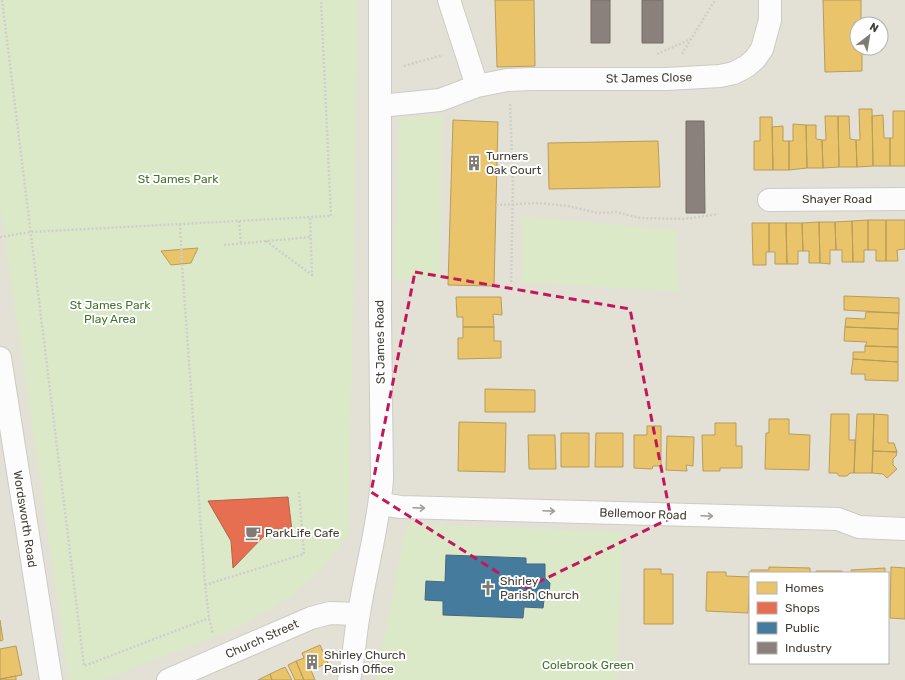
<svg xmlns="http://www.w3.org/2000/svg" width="905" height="680" viewBox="0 0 905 680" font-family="Rubik,sans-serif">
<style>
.residential{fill:#e3e0d5;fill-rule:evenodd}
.green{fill:#dbe9c9}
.homes{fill:#e9c46a;stroke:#b89c5a}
.shops{fill:#e76f51;stroke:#b66149}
.public{fill:#457b9d;stroke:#45697e}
.industry{fill:#8a817c;stroke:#756d67}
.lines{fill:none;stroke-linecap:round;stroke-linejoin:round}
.minor-casing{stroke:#cdcbc6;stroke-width:24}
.path{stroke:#d0ceca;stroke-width:2.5;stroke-dasharray:2 2;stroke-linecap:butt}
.minor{stroke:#fdfcfc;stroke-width:22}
.oneway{stroke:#a09e98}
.marked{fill:none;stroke:#c2185b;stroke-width:3;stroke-dasharray:8 5;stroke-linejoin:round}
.labels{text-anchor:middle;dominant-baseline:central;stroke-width:4;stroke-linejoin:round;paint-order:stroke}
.street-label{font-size:12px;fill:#443f35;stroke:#fff}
.poi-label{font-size:12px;fill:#443f35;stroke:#fff;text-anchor:start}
.park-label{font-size:12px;fill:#43742a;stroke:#fff}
</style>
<rect width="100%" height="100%" fill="#efeee8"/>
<!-- residential -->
<path class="residential" d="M 0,0 L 905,0 L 905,680 L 0,680 ZM 857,24 L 881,24 L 881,48 L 857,48 ZM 750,573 L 888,573 L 888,663 L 750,663 Z"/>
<!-- green -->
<path class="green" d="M 0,0 L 358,0 L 349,534 L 319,572 L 288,598 L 236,629 L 101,680 L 69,680 L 0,206 Z
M 443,116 L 440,278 L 394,279 L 399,117 Z
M 521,216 L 677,230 L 679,291 L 522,283 Z
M 406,524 L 623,532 L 617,680 L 376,680 Z"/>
<!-- homes -->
<path class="homes" d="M 495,0 L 534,0 L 535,66 L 497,67 Z
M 823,0 L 861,0 L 861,24 L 857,24 L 857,48 L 862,48 L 862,71 L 825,72 Z
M 859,109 L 872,109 L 873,166 L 857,167 L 856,140 L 860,140 Z
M 893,111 L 905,111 L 905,166 L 890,166 L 890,138 L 893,138 Z
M 883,115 L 884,138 L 890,138 L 890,166 L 873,166 L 872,116 Z
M 825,116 L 838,116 L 839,167 L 823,168 L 822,140 L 826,140 Z
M 838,116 L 849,116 L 850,139 L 856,140 L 857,167 L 839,167 Z
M 760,117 L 772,117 L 773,170 L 754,170 L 754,141 L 760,141 Z
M 453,120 L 498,122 L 494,286 L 448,285 Z
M 793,124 L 806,125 L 807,168 L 789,170 L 789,141 L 793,141 Z
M 806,125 L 816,125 L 816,139 L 822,140 L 823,168 L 807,168 Z
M 783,126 L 783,141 L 789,141 L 789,170 L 773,170 L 772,127 Z
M 658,141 L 660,187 L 549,189 L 548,143 Z
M 868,220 L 886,220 L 886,261 L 876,261 L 876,250 L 868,250 Z
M 868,220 L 868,250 L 864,250 L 864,262 L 853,262 L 852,221 Z
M 886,220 L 905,220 L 905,249 L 897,250 L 898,261 L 886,261 Z
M 852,221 L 853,262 L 842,262 L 842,250 L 836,250 L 835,222 Z
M 819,222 L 835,222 L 836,250 L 830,250 L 830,264 L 820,263 Z
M 819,222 L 820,263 L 809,263 L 809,251 L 803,251 L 802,223 Z
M 752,223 L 769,223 L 769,252 L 766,252 L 766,265 L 753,265 Z
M 769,223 L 786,223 L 787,264 L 775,264 L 775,252 L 769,252 Z
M 786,223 L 802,223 L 803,251 L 798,251 L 798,264 L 787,264 Z
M 198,248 L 191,263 L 171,265 L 161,251 Z
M 844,296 L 899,298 L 899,313 L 844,310 Z
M 456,297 L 501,297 L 502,315 L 493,314 L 494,327 L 463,327 L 463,317 L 457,317 Z
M 866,312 L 899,313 L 898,329 L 845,327 L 846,318 L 865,319 Z
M 463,327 L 494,327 L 494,341 L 501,341 L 501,358 L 458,359 L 458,338 L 463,338 Z
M 845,327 L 898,329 L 898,347 L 865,346 L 867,342 L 844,341 Z
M 865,346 L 898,347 L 898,362 L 853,359 L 853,352 L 865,352 Z
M 853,359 L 898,362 L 898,381 L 865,380 L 865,374 L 851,374 Z
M 485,389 L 535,390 L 535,412 L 485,412 Z
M 831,414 L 849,414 L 849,440 L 855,440 L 854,473 L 850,473 L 847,476 L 839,476 L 837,473 L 829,473 Z
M 857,414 L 874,414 L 872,473 L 854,473 Z
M 874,414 L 888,415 L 888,443 L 894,443 L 897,452 L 873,451 Z
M 769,419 L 789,419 L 789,434 L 810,435 L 809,470 L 765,469 L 766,433 L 769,433 Z
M 459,422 L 506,423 L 505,472 L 458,471 Z
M 715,423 L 736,423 L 736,446 L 742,446 L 742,468 L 720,468 L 720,471 L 703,471 L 702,435 L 715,435 Z
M 647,426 L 661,426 L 661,466 L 653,466 L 652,469 L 634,468 L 634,435 L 647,435 Z
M 561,433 L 589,433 L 589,467 L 561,467 Z
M 596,433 L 623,433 L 623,467 L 595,467 Z
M 528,435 L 555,435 L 556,469 L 529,469 Z
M 667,436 L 694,437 L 693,466 L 686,465 L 687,471 L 666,470 Z
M 873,451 L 897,452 L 896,456 L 893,459 L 893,465 L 897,469 L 887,478 L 883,474 L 872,473 Z
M 769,567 L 810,568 L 810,573 L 751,573 L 751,570 L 769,570 Z
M 891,567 L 905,568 L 905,619 L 890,618 Z
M 885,568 L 885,573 L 852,573 L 851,570 Z
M 644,569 L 661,569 L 661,574 L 673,574 L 673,624 L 644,624 Z
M 816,571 L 842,571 L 842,573 L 816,573 Z
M 707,572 L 726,572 L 726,576 L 750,577 L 748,613 L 706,611 Z
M 0,620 L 3,640 L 0,641 Z
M 320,645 L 328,663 L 311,670 L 315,680 L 304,680 L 296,661 L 304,658 L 302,653 Z
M 16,646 L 22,675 L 0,679 L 0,649 Z
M 296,661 L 304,680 L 295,680 L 288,665 Z
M 285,667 L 292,680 L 272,680 L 270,674 Z
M 270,674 L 272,680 L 258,680 Z
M 16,676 L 16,680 L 0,680 L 0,679 Z"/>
<!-- shops -->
<path class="shops" d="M 288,497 L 292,531 L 265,535 L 233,568 L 231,541 L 208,501 Z"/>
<!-- public -->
<path class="public" d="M 446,555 L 526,558 L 526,564 L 545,564 L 545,578 L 550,583 L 549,593 L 544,600 L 543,608 L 524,607 L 523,618 L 443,615 L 443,601 L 425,600 L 426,581 L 445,582 Z"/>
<!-- industry -->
<path class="industry" d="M 591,0 L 610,0 L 610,43 L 591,43 Z
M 642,0 L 663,0 L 663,43 L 642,43 Z
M 686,121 L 704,121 L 705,213 L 686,213 Z"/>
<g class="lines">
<defs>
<path id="minor" d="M 449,0 L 477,86
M 380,106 L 440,100 L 477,86 L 507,80 L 531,79 L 667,79 L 720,76 L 734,73 L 747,66 L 755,59 L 762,49 L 770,20 L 770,0
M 769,200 L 905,199
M 0,358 L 51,680
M 380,504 L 401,507 L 838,519 L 859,527 L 905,529
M 168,680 L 311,618 L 330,613 L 358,614
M 349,680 C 354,658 355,635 359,613 C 366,568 379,524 382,479 L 380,317 L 380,0"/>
</defs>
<!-- minor casing -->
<use href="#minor" class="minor-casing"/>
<!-- path -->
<path class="path" d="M 2,0 L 84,666 L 209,618
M 657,54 L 691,39
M 682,54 L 715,0
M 404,66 L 443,55
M 510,104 L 513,184 L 511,284
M 496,205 L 538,203 L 568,206 L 598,213 L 616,212 L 640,218 L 685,219 L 718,214
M 239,221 L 241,243
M 180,224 L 182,264 L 205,585 L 209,618 L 213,634
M 0,237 L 31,232 L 331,216 L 321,0
M 266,241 L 312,275 L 310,217
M 224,245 L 311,237
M 205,585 L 304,554 L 299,492"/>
<!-- minor -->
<use href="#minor" class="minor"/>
</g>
<!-- one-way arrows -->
<defs><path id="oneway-shaft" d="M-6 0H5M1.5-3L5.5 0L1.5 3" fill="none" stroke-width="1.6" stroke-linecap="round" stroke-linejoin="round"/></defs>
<g class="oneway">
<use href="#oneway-shaft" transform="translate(419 508) rotate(2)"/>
<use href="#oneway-shaft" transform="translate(549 511) rotate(2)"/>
<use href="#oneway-shaft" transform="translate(707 516) rotate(2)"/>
</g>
<!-- marked area -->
<path class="marked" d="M 415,272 L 630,309 L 671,518 L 524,589 L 371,492 Z"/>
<!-- icons -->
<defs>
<symbol id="building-bare" viewBox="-9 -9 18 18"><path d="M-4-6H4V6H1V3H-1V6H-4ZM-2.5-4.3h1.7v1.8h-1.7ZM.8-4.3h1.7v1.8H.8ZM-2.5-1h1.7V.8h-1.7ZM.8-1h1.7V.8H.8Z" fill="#807c74" stroke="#fff" stroke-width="2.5" paint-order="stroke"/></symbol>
<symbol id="cafe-bare" viewBox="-9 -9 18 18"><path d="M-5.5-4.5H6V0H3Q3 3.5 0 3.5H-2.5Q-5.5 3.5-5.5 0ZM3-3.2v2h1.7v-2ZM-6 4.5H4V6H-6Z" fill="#807c74" stroke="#fff" stroke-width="2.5" paint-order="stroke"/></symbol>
<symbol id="church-bare" viewBox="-9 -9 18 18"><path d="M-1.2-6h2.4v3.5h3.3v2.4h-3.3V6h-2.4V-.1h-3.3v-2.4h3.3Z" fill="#807c74" stroke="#fff" stroke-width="2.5" paint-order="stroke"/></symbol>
</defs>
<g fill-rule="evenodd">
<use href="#building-bare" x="463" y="152" width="22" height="22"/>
<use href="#cafe-bare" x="242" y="522" width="22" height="22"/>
<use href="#church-bare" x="477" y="577" width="22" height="22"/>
<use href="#building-bare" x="301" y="651" width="22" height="22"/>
</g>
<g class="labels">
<!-- street labels -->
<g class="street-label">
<text transform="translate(649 78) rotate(-1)">St James Close</text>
<text x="837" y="199">Shayer Road</text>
<text transform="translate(380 342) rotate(-91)">St James Road</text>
<text transform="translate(643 514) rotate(2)">Bellemoor Road</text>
<text transform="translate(25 519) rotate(81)">Wordsworth Road</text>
<text transform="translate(262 639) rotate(-24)">Church Street</text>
</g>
<!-- poi labels -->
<g class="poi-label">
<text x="486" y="156">Turners<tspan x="486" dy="14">Oak Court</tspan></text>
<text x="265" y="533">ParkLife Cafe</text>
<text x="500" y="581">Shirley<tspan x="500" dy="14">Parish Church</tspan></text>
<text x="324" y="655">Shirley Church<tspan x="324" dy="14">Parish Office</tspan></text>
</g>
<!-- park labels -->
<g class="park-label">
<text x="178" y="179">St James Park</text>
<text x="110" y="305">St James Park<tspan x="110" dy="14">Play Area</tspan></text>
<text x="588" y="665">Colebrook Green</text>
</g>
</g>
<!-- legend -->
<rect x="749" y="572" width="140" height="92" fill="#ffffff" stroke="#b4b2ae"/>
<rect x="757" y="582" width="20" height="12" fill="#e9c46a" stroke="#b4b2ae"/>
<text x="785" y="592" font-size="12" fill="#443f35">Homes</text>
<rect x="757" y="602" width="20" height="12" fill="#e76f51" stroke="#b4b2ae"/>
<text x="785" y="612" font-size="12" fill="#443f35">Shops</text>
<rect x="757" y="622" width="20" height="12" fill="#457b9d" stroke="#b4b2ae"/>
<text x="785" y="632" font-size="12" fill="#443f35">Public</text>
<rect x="757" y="642" width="20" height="12" fill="#8a817c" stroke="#b4b2ae"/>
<text x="785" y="652" font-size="12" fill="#443f35">Industry</text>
<!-- north arrow -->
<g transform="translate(869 36) rotate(31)"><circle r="19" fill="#ffffff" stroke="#b4b2ae"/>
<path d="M0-3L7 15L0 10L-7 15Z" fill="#807c74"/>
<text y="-6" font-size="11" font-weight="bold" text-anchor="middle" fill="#443f35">N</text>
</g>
</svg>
